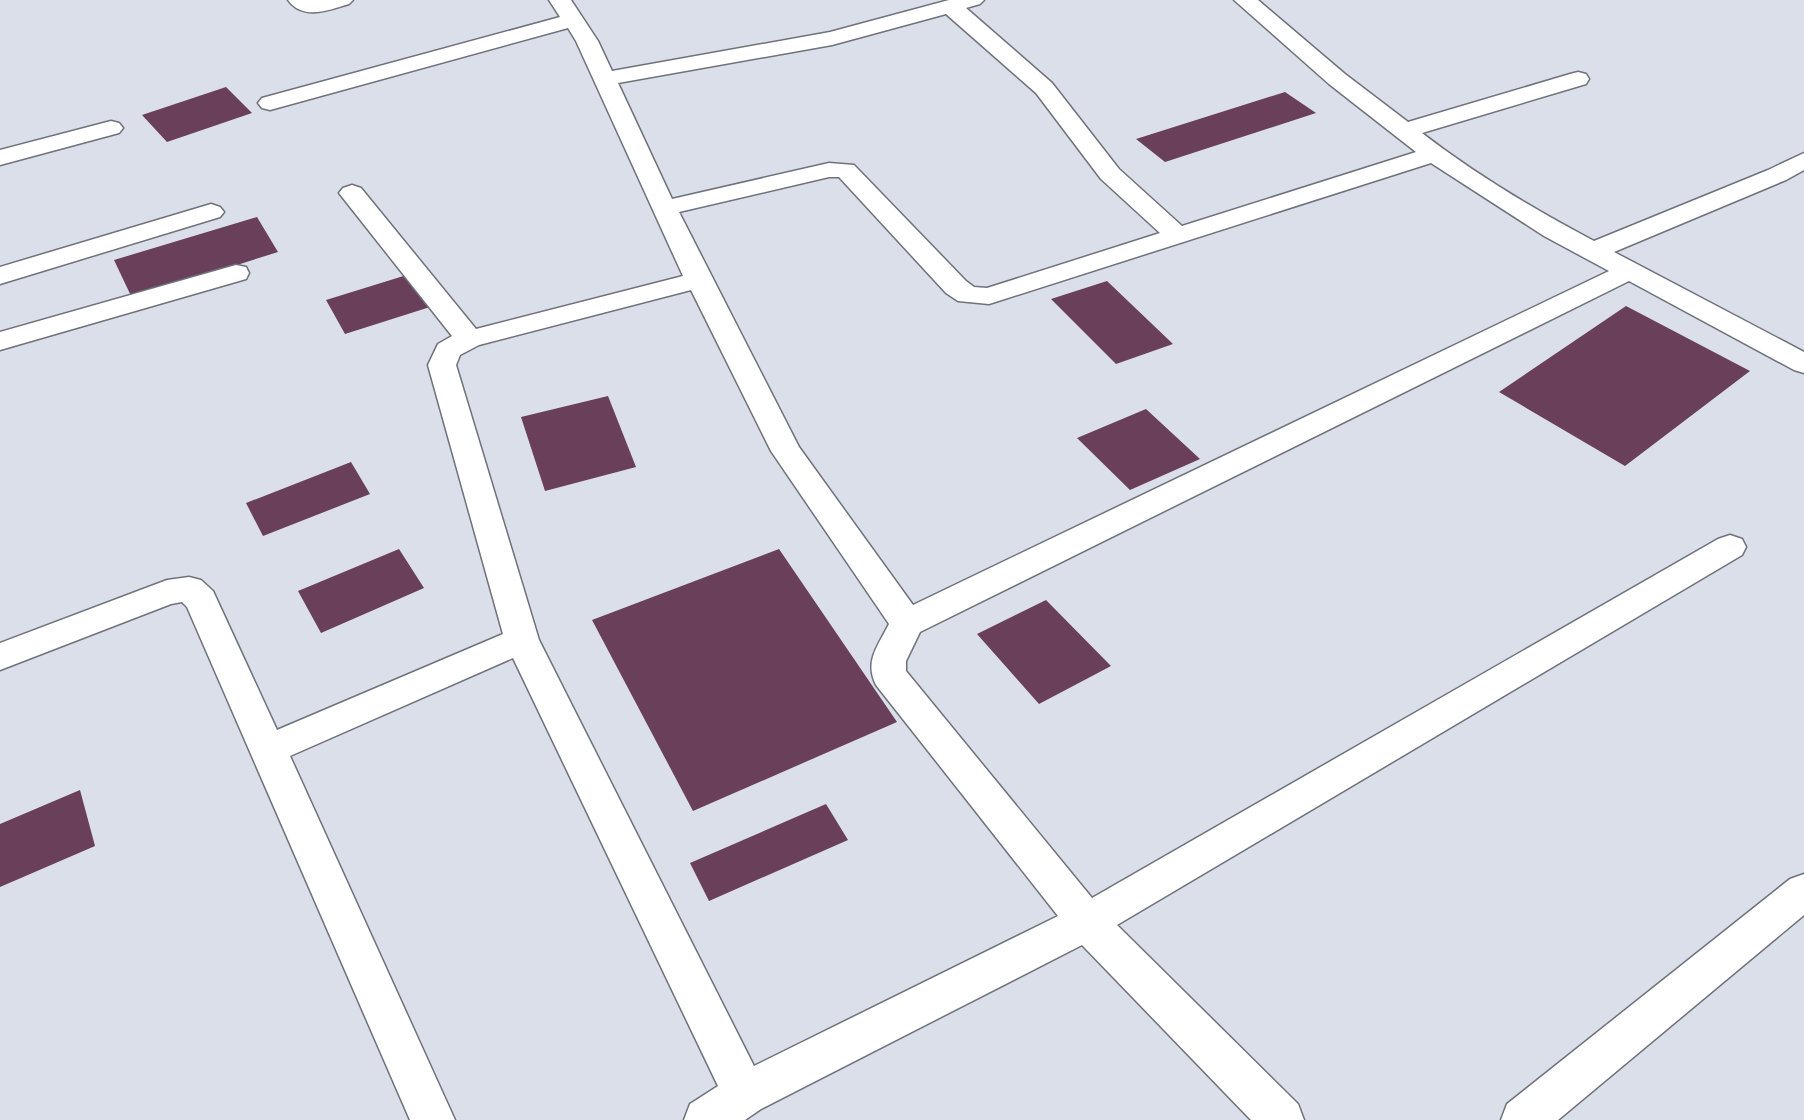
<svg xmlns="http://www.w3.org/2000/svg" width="1804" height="1120" viewBox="0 0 1804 1120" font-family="'Source Sans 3',sans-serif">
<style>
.building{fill:#6a3f5a}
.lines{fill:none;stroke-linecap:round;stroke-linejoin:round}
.minor-casing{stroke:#6e727b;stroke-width:3}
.minor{fill:#fff;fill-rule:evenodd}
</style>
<rect width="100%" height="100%" fill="#dadfe9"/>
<!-- building -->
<path class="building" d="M 226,87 L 252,113 L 167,142 L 142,115 Z
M 1285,92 L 1316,113 L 1165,162 L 1136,139 Z
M 257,217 L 278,252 L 132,298 L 114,260 Z
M 410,274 L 430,307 L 345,334 L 326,300 Z
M 1107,281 L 1173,344 L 1116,364 L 1051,299 Z
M 1626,306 L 1750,371 L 1625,466 L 1499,392 Z
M 608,396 L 636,467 L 545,491 L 521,417 Z
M 1146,409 L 1200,459 L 1130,490 L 1077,438 Z
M 351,462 L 370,494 L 263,536 L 246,503 Z
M 399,549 L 424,588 L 321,633 L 298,591 Z
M 779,549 L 897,722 L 693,811 L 592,620 Z
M 1046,600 L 1111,666 L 1039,704 L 977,634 Z
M 80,790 L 95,846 L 0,887 L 0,824 Z
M 826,804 L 848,840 L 709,901 L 690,863 Z"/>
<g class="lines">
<defs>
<path id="minor" d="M 288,0 L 353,0 L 349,4 C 329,10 303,21 288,0 Z
M 549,0 L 571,0 L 598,41 L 612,71 L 830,32 L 949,0 L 984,0 L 980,4 L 966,8 L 1052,83 L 1119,169 L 1182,226 L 1416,152 L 1329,84 L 1234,0 L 1258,0 L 1345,74 L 1408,122 L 1570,74 L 1578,72 L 1586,74 L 1589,79 L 1586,84 L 1422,133 C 1475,174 1535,210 1594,241 L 1768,170 L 1804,153 L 1804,170 L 1786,180 L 1614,252 L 1804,352 L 1804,373 L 1794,370 L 1629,281 L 920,632 L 906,661 L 906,671 L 1092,898 L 1718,539 L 1730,535 L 1742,539 L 1746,547 L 1742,555 L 1117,925 L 1298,1104 L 1304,1120 L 1251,1120 L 1082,945 L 761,1109 L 745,1120 L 684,1120 L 690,1104 L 718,1086 L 513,658 L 290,756 L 455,1120 L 410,1120 L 187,607 L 182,602 L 171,604 L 0,670 L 0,643 L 167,580 L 189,577 L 201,580 L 213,591 L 277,730 L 503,634 L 428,365 L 438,344 L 452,336 L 339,193 L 343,188 L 352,185 L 361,188 L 476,329 L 683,276 L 576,41 L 568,28 L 270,110 L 262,108 L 258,103 L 262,98 L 560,17 ZM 946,14 L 1036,93 L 1101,179 L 1160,233 L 987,288 L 974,287 L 966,281 L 854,165 L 829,163 L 672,199 L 618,83 L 832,45 ZM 1431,163 L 1544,236 L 1609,271 L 913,605 L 799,447 L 679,212 L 829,177 L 839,177 L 946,293 L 958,301 L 989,304 ZM 691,290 L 771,451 L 889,624 C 878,646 864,661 876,685 L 1058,916 L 754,1066 L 539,640 L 456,365 L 460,355 L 479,345 Z
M 111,121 L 119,123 L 123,128 L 119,133 L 0,165 L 0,150 Z
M 211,204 L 220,207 L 224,212 L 220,217 L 0,284 L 0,267 Z
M 236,265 L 246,267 L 249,273 L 246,279 L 0,350 L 0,332 Z
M 1804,874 L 1804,915 L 1558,1120 L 1501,1120 L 1507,1104 L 1790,879 Z"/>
</defs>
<!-- minor casing -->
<use href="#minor" class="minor-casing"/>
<!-- minor -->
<use href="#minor" class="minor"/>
</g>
</svg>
